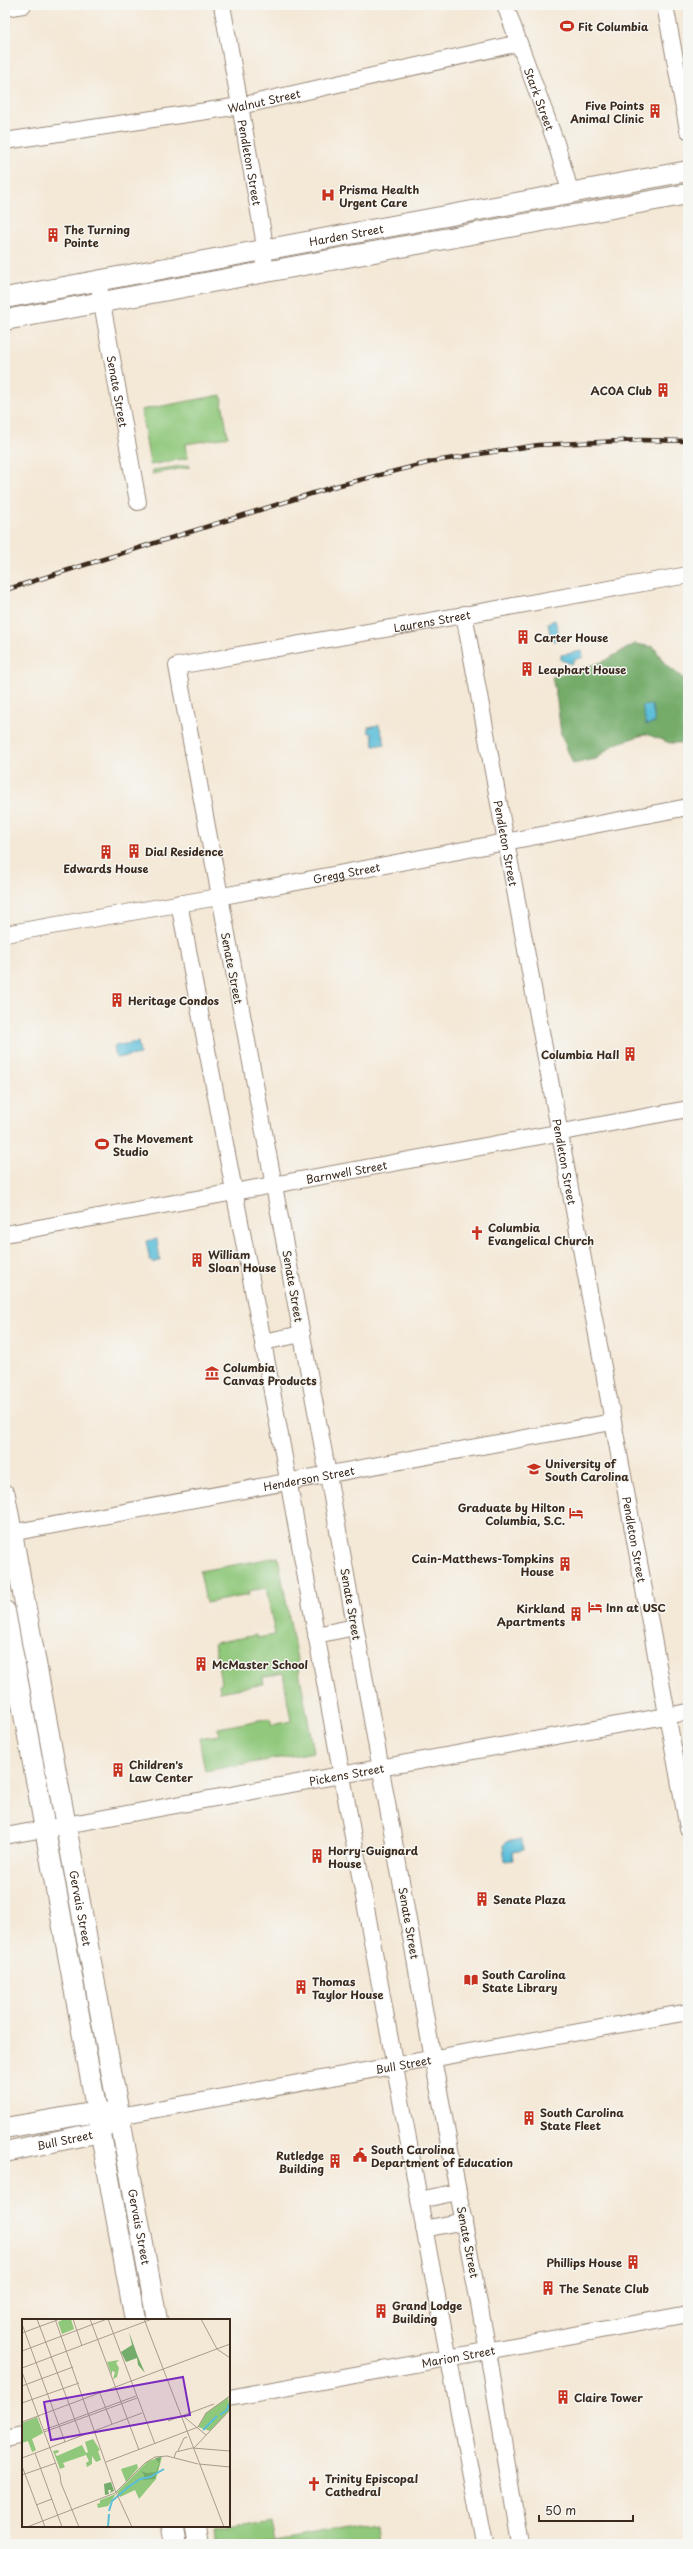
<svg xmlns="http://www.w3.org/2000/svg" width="693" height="2549" viewBox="0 0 693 2549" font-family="'Playpen Sans',sans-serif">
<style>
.green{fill:#90c87b;stroke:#66794c}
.forest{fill:#74ac6b;stroke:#586b44}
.water{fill:#5abed9;stroke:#4a747c}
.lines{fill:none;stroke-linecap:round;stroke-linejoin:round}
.minor-casing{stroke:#98897a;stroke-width:18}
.major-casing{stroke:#98897a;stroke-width:22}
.minor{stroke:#fff;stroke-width:16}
.major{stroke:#fff;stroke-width:20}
.rail-casing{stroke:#3b2a1e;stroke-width:4.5}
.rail{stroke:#f6f6f2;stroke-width:3;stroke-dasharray:9;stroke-linecap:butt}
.labels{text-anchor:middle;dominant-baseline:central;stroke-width:3;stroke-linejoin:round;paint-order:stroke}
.poi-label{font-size:11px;font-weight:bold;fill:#3b2a1e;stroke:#f6f6f2;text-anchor:start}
.street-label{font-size:11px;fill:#3b2a1e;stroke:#f6f6f2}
.inset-river{fill:none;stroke:#5abed9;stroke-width:2}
.inset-road{fill:none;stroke:#aa9c8c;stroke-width:1}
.view{fill:#7b2cbf;fill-opacity:0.15;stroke:#7b2cbf;stroke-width:2}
.inset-edge{fill:none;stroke:#3b2a1e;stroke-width:2}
</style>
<rect width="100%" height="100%" fill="#f6f6f2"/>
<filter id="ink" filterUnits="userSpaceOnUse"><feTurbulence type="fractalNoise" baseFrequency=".025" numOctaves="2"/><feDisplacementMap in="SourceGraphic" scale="8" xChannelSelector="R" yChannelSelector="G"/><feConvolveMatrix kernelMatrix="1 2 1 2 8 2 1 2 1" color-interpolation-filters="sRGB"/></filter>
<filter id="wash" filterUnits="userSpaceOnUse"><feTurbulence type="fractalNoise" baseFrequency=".012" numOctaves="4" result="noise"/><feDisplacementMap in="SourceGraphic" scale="16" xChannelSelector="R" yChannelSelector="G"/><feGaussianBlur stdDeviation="0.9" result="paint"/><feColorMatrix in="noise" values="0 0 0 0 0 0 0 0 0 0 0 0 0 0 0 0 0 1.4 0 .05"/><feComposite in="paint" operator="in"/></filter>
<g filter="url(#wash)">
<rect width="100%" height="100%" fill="#f4e8d6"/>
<!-- green -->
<path class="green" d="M 221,395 L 228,437 L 186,444 L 188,458 L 150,465 L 141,410 Z
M 189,465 L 190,467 L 152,474 L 153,470 Z
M 278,1557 L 314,1752 L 205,1771 L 199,1738 L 219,1735 L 218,1728 L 270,1718 L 272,1725 L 291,1721 L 283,1673 L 263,1677 L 264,1684 L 220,1692 L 219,1684 L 221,1683 L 214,1643 L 256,1635 L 257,1638 L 275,1635 L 266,1588 L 248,1591 L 249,1595 L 206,1603 L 200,1571 Z
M 271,2522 L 275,2542 L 378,2524 L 380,2544 L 216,2544 L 215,2533 Z"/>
<!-- forest -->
<path class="forest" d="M 635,644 L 654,647 L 665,664 L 688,682 L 688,743 L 670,743 L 646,734 L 615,744 L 596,759 L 573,764 L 561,734 L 557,701 L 552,677 L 602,662 Z"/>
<!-- water -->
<path class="water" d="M 555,620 L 559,634 L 557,634 L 558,640 L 554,641 L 551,639 L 548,623 Z
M 582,651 L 583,657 L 574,660 L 572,664 L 561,660 L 561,655 Z
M 652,705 L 655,723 L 646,725 L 642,706 Z
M 379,725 L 385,744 L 374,746 L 372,733 L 369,733 L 368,727 Z
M 138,1042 L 140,1054 L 116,1058 L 114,1046 Z
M 157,1239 L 160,1260 L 153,1263 L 153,1261 L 150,1261 L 146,1241 Z
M 522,1839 L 524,1850 L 512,1852 L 513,1860 L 505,1861 L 503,1846 L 506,1842 Z"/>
</g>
<g filter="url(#ink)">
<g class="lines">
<defs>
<g id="minor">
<path id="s1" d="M 222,5 L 263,234 L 265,250 L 263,273"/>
<path id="s2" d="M 505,5 L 556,143 L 571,194"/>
<path d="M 665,5 L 688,130"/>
<path d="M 5,8 L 23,5"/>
<path id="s3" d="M 5,141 L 240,106 L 519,43"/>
<path id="s4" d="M 98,281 L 138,502"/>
<path id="s5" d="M 464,614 L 688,1828"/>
<path d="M 179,903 L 263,1342 L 429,2254 L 484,2544"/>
<path id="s6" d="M 5,934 L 218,897 L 688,807"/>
<path id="s7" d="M 5,1234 L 688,1109"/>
<path d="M 263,1342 L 302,1334"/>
<path id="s8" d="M 5,1534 L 612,1422"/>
<path d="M 316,1635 L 355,1627"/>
<path id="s9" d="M 5,1836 L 688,1712"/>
<path id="s10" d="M 119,2116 L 688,2012"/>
<path d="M 419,2200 L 458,2192"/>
<path d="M 424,2229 L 464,2221"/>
<path id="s11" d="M 229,2398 L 688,2314"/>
<path d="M 5,2439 L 23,2435"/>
<path id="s12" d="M 520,2544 L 488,2351 L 433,2059 L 328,1475 L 177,666 L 688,575"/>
</g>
<g id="major">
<path id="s13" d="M 5,298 L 688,171"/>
<path d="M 5,320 L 688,194"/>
<path id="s14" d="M 5,1495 L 157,2320"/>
<path d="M 5,1611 L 135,2320"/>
<path d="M 5,2128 L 97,2112 L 109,2114"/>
<path id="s15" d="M 5,2152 L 100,2132 L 110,2124"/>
<path d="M 173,2526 L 176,2544"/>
<path d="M 195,2526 L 198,2544"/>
</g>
</defs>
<!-- minor casing -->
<use href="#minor" class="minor-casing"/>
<!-- major casing -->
<use href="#major" class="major-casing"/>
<!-- minor -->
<use href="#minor" class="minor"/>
<!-- major -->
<use href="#major" class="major"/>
<defs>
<path id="rail" d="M 5,590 L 336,486 L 435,461 L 538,445 L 641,440 L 688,441"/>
</defs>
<!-- rail casing -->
<use href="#rail" class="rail-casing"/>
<!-- rail -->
<use href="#rail" class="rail"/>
</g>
</g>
<!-- icons -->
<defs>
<symbol id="stadium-bare" viewBox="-9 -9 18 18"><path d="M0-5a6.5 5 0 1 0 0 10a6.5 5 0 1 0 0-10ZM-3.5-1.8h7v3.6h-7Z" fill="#c8321e" stroke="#f6f6f2" stroke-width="2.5" paint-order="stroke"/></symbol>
<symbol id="building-bare" viewBox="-9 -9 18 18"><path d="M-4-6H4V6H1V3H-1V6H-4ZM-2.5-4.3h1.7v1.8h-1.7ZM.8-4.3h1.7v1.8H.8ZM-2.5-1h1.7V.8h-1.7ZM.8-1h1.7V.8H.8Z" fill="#c8321e" stroke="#f6f6f2" stroke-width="2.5" paint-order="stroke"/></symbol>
<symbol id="hospital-bare" viewBox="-9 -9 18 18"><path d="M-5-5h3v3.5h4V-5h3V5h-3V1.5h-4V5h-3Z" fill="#c8321e" stroke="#f6f6f2" stroke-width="2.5" paint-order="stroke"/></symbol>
<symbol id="church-bare" viewBox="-9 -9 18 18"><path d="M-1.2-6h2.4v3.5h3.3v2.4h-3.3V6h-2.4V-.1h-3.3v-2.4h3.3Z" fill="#c8321e" stroke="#f6f6f2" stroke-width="2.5" paint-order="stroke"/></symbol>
<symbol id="museum-bare" viewBox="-9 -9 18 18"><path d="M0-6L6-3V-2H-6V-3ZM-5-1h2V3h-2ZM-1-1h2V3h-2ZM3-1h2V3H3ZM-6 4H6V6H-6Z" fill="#c8321e" stroke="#f6f6f2" stroke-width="2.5" paint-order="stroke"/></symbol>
<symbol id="university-bare" viewBox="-9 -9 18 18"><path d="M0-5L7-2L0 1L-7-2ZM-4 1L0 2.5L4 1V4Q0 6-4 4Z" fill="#c8321e" stroke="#f6f6f2" stroke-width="2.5" paint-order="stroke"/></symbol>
<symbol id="hotel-bare" viewBox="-9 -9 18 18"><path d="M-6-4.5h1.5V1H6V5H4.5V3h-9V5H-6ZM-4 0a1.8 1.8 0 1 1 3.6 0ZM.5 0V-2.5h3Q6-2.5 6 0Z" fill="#c8321e" stroke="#f6f6f2" stroke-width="2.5" paint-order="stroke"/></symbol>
<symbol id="library-bare" viewBox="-9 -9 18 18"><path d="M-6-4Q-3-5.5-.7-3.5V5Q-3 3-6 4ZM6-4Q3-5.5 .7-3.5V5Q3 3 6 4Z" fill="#c8321e" stroke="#f6f6f2" stroke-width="2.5" paint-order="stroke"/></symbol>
<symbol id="civic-bare" viewBox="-9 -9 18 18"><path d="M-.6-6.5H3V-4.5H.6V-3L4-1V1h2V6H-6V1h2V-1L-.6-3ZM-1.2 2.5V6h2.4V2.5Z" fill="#c8321e" stroke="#f6f6f2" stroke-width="2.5" paint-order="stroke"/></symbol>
</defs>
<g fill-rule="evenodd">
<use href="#stadium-bare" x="557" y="16" width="20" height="20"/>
<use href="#building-bare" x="645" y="101" width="20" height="20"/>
<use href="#hospital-bare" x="318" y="185" width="20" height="20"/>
<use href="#building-bare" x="43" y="225" width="20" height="20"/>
<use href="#building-bare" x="653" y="380" width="20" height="20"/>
<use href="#building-bare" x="513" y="627" width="20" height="20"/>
<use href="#building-bare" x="517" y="659" width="20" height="20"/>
<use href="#building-bare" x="124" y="841" width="20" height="20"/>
<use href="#building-bare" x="96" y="842" width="20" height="20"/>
<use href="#building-bare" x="107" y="990" width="20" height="20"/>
<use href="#building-bare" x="620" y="1044" width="20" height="20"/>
<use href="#stadium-bare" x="92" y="1134" width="20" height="20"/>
<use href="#church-bare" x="467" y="1223" width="20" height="20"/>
<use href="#building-bare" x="187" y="1250" width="20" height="20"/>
<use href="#museum-bare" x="202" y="1363" width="20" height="20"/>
<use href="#university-bare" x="524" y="1459" width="20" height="20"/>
<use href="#hotel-bare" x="566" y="1503" width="20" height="20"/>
<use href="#building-bare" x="555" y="1554" width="20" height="20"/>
<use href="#hotel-bare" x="585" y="1597" width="20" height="20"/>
<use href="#building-bare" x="566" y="1604" width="20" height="20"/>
<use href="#building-bare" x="191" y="1654" width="20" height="20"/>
<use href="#building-bare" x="108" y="1760" width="20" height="20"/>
<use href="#building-bare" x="307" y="1846" width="20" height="20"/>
<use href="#building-bare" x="472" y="1889" width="20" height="20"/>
<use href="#library-bare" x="461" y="1970" width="20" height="20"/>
<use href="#building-bare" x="291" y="1977" width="20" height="20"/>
<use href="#building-bare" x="519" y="2108" width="20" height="20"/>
<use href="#civic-bare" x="350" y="2145" width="20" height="20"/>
<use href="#building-bare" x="325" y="2151" width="20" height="20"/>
<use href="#building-bare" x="623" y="2252" width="20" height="20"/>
<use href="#building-bare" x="538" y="2278" width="20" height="20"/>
<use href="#building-bare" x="371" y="2301" width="20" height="20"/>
<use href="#building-bare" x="553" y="2387" width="20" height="20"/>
<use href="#church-bare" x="304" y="2474" width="20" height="20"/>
</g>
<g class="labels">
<!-- poi labels -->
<g class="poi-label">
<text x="578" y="26">Fit Columbia</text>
<text x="644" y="105" text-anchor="end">Five Points<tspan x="644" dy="13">Animal Clinic</tspan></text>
<text x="339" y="189">Prisma Health<tspan x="339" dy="13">Urgent Care</tspan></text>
<text x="64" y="229">The Turning<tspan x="64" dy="13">Pointe</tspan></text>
<text x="652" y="390" text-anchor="end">ACOA Club</text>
<text x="534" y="637">Carter House</text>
<text x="538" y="669">Leaphart House</text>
<text x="145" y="851">Dial Residence</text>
<text x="106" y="868" text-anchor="middle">Edwards House</text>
<text x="128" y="1000">Heritage Condos</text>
<text x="619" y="1054" text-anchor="end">Columbia Hall</text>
<text x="113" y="1138">The Movement<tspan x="113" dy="13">Studio</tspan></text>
<text x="488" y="1227">Columbia<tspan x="488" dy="13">Evangelical Church</tspan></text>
<text x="208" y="1254">William<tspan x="208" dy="13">Sloan House</tspan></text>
<text x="223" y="1367">Columbia<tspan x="223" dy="13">Canvas Products</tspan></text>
<text x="545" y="1463">University of<tspan x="545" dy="13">South Carolina</tspan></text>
<text x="565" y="1507" text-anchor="end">Graduate by Hilton<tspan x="565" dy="13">Columbia, S.C.</tspan></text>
<text x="554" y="1558" text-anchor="end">Cain-Matthews-Tompkins<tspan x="554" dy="13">House</tspan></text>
<text x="606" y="1607">Inn at USC</text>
<text x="565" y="1608" text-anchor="end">Kirkland<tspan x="565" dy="13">Apartments</tspan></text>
<text x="212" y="1664">McMaster School</text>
<text x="129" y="1764">Children's<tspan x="129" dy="13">Law Center</tspan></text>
<text x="328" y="1850">Horry-Guignard<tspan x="328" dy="13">House</tspan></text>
<text x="493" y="1899">Senate Plaza</text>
<text x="482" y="1974">South Carolina<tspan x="482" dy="13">State Library</tspan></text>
<text x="312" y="1981">Thomas<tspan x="312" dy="13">Taylor House</tspan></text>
<text x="540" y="2112">South Carolina<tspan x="540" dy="13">State Fleet</tspan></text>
<text x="371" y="2149">South Carolina<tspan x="371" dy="13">Department of Education</tspan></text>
<text x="324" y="2155" text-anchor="end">Rutledge<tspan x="324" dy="13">Building</tspan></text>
<text x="622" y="2262" text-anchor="end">Phillips House</text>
<text x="559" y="2288">The Senate Club</text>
<text x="392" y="2305">Grand Lodge<tspan x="392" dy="13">Building</tspan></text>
<text x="574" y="2397">Claire Tower</text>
<text x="325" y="2478">Trinity Episcopal<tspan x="325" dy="13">Cathedral</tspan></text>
</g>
<!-- street labels -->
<g class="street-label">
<text stroke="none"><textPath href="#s2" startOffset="100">Stark Street</textPath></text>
<text stroke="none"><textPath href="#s3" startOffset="262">Walnut Street</textPath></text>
<text stroke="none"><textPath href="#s1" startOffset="160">Pendleton Street</textPath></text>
<text stroke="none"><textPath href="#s13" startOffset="347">Harden Street</textPath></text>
<text stroke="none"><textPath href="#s4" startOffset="112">Senate Street</textPath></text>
<text stroke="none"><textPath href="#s12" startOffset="2168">Laurens Street</textPath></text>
<text stroke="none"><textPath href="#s5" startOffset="233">Pendleton Street</textPath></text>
<text stroke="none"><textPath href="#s6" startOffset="347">Gregg Street</textPath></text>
<text transform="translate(232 968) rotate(79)">Senate Street</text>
<text stroke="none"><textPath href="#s5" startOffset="557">Pendleton Street</textPath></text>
<text stroke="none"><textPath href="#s7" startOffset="347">Barnwell Street</textPath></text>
<text transform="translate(293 1286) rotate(80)">Senate Street</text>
<text stroke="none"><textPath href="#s8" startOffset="309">Henderson Street</textPath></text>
<text stroke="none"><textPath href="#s5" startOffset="941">Pendleton Street</textPath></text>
<text transform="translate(351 1604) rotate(80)">Senate Street</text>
<text stroke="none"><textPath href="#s9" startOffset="347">Pickens Street</textPath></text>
<text stroke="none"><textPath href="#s14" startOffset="420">Gervais Street</textPath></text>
<text transform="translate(409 1923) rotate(80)">Senate Street</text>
<text stroke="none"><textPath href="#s10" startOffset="289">Bull Street</textPath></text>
<text stroke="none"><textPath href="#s15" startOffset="61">Bull Street</textPath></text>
<text stroke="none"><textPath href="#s14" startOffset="744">Gervais Street</textPath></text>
<text transform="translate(468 2242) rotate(79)">Senate Street</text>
<text stroke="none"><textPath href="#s11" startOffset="233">Marion Street</textPath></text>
</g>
</g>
<!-- overview -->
<g transform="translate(22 2319)">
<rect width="208" height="208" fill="#f4e8d6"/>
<path d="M 42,0 L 49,0 L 52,10 L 40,15 L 36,3 ZM 97,41 L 94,44 L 97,49 L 95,58 L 91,60 L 93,53 L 90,52 L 90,57 L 85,43 ZM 206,78 L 208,91 L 188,112 L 176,108 L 184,94 ZM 15,98 L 21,114 L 10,120 L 14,131 L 10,133 L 6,122 L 0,124 L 0,104 ZM 71,120 L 78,131 L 76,132 L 79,141 L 74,143 L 70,137 L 70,145 L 65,148 L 64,144 L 67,142 L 64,136 L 41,144 L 43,148 L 38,150 L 31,132 L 36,131 L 37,133 L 33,135 L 35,137 L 60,126 L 64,134 L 66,133 L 63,123 ZM 140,138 L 134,160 L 117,180 L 113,171 L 98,178 L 95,173 L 126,142 ZM 115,145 L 116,149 L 104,163 L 99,150 ZM 94,175 L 86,187 L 76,189 L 75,185 L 78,184 L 78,181 Z" fill="#90c87b"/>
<path d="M 107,13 L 116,38 L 123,54 L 116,46 L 115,39 L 104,43 L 99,33 L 110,26 ZM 139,138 L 133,160 L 121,161 L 122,156 L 119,152 L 124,154 L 134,153 L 137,144 L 133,139 ZM 89,163 L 92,172 L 88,174 L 89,171 L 86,171 L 87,175 L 83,176 L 82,165 Z" fill="#74ac6b"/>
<path class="inset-river" d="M 198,96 L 205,91 L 207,85M 181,111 L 195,97M 87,192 L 90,182 L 105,169 L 118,160 L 128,158 L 142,150M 86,208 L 87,195"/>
<path class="inset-road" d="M 15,0 L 47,85M 33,0 L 93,171 L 110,208M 51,0 L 60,27M 68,0 L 117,131M 86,0 L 133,125M 122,0 L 202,208M 179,0 L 195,30 L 208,39M 0,5 L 43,123M 0,14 L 38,0M 0,32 L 85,0M 0,49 L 130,0M 0,53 L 38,156 L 39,164 L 57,208M 0,67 L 51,48M 77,72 L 90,105M 0,84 L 57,64M 47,85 L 59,117M 161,97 L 184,116M 146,102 L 192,85M 0,103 L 208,25M 22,111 L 114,77M 22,113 L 115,79M 172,129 L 208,91M 156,132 L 162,119 L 165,118M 13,134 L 40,208M 0,139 L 120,94M 152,139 L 154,133 L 170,129 L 208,132M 84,143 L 176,108 L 184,94 L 208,77M 177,145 L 208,148M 0,147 L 23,208M 0,156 L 34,144M 14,186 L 30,180M 5,208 L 93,174 L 123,144 L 133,138 L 145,137 L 176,145"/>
<path class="view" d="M 161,58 L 168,96 L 29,121 L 22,83 Z"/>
<rect width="208" height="208" class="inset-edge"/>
</g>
<!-- margin -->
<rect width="693" height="2549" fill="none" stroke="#f6f6f2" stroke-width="20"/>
<!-- scale -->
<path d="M539 2515v6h94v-6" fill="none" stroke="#3b2a1e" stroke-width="2"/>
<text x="545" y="2515" font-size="12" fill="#3b2a1e" stroke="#f6f6f2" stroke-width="3" paint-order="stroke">50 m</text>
</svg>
